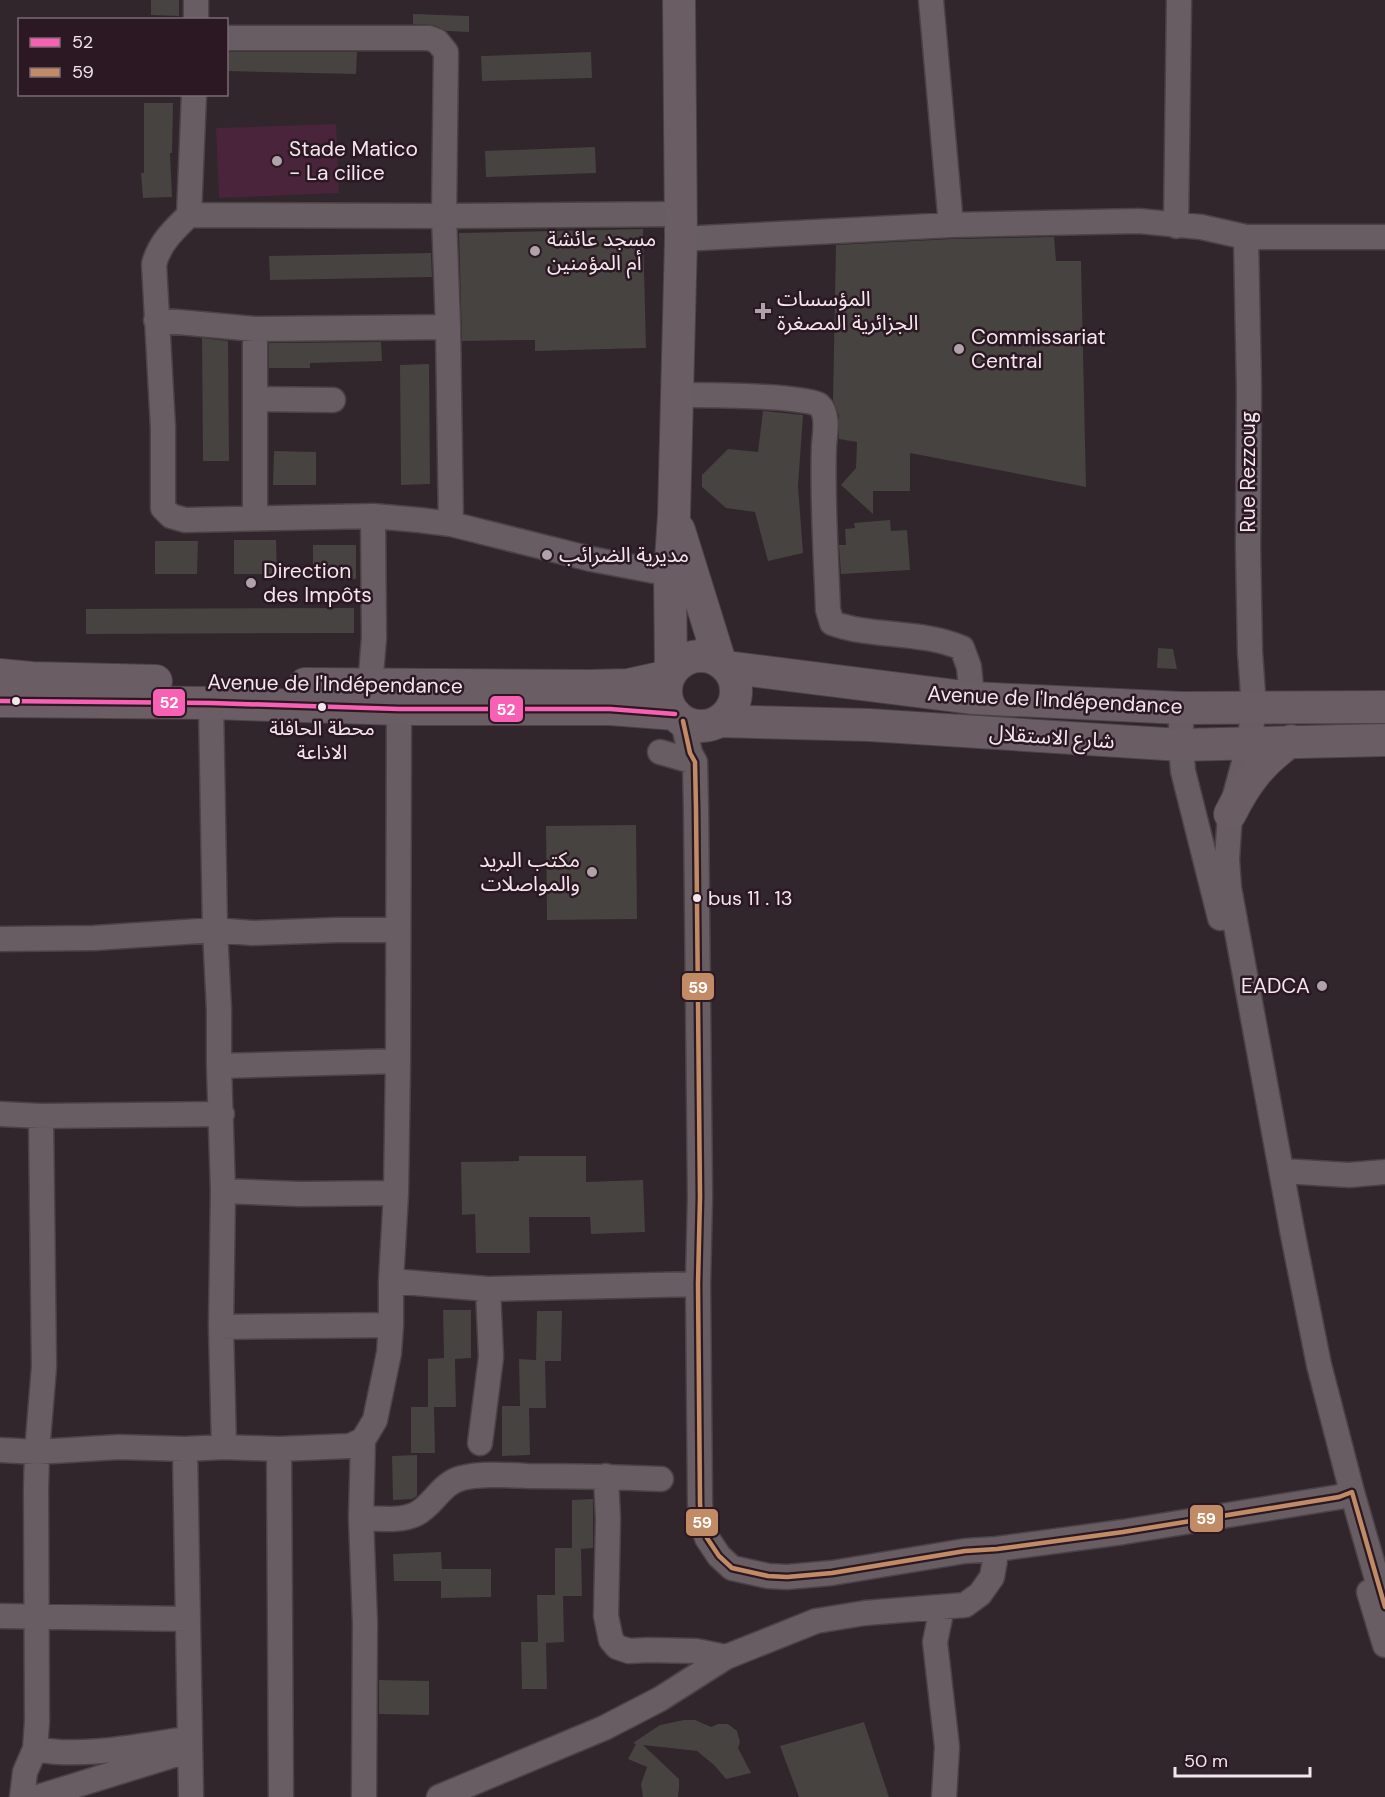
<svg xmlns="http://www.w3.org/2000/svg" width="1385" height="1797" viewBox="0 0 1385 1797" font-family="'DM Sans','Noto Sans Arabic',sans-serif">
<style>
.green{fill:#49243b}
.building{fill:#464341}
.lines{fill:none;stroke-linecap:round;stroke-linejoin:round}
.minor-casing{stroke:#4b4246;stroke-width:27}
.major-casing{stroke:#4b4246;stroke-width:34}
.minor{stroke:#675d62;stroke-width:24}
.major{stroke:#6a5d63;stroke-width:32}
.bus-1-casing{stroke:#2b1823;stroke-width:9}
.bus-2-casing{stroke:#2b1823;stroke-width:9}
.bus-1{stroke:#f860b3;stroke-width:4.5}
.bus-2{stroke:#c18c65;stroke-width:4.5}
.poi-dot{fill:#afa3a9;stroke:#2b1823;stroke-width:2}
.bus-dot{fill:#f4e6ed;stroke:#2b1823;stroke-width:2}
.labels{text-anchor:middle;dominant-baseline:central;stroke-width:5;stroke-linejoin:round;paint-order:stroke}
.bus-label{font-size:20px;fill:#f4e6ed;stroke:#2b1823}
.poi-label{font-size:21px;fill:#f4e6ed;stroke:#2b1823;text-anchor:start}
.street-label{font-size:21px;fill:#f4e6ed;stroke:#2b1823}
.line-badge{stroke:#2b1823;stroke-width:2}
.badge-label{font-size:16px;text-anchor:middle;font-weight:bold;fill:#fff}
</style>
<rect width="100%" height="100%" fill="#30262b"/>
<!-- green -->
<path class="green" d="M 336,124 L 339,193 L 219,198 L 216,128 Z"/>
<!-- building -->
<path class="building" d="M 151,0 L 179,0 L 179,16 L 151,15 Z
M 413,14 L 469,16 L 469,32 L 447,31 L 434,25 L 413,24 Z
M 226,52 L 357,52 L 356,74 L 226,71 Z
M 591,52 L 592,78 L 482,81 L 481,56 Z
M 144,103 L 173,103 L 172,153 L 170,153 L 172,197 L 143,198 L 141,173 L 144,173 Z
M 595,147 L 596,173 L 486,177 L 485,151 Z
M 643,229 L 646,348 L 535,351 L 535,340 L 462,341 L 459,233 Z
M 1054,237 L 1056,261 L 1081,261 L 1086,487 L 910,453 L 910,491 L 873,491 L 873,514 L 841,485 L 856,468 L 857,442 L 839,439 L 839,415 L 833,400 L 836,245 L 952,239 Z
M 431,253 L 432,277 L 270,280 L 269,256 Z
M 202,338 L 228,341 L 229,461 L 203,461 Z
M 381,342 L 382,361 L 310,363 L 310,368 L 269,368 L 269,343 Z
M 429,364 L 430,484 L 401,485 L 400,365 Z
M 763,411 L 803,415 L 798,486 L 803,553 L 768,561 L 755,512 L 726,508 L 702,487 L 702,475 L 728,449 L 758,452 Z
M 274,451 L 316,452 L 316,485 L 273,485 Z
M 890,520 L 891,531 L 907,530 L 910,570 L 841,574 L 839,545 L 846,545 L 845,529 L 855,528 L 854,523 Z
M 234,540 L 276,540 L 277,574 L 234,574 Z
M 155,541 L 198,541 L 197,574 L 155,574 Z
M 313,545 L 356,545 L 356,579 L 313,578 Z
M 354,608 L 354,633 L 86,634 L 86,609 Z
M 1158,648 L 1173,649 L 1177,669 L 1157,668 Z
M 636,825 L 637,919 L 547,920 L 546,826 Z
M 519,1156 L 586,1156 L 586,1182 L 643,1180 L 645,1232 L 591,1234 L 590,1217 L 529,1217 L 530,1253 L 476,1253 L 475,1214 L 462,1215 L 461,1162 L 519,1161 Z
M 443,1310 L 471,1310 L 471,1358 L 455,1359 L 456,1407 L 434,1407 L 435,1453 L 411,1453 L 411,1407 L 428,1407 L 428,1359 L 444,1358 Z
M 537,1311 L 562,1311 L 561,1361 L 545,1361 L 546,1408 L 529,1408 L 530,1455 L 502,1456 L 502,1406 L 520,1406 L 519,1359 L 536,1360 Z
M 417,1455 L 417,1496 L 412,1499 L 393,1500 L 392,1456 Z
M 593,1499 L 593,1548 L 581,1549 L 582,1596 L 563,1596 L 564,1642 L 546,1643 L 547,1689 L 522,1689 L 521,1642 L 538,1642 L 537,1595 L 555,1595 L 555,1548 L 572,1548 L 572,1500 Z
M 441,1552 L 442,1569 L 491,1569 L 491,1597 L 441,1598 L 441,1581 L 394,1581 L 393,1554 Z
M 379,1680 L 429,1681 L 429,1715 L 379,1714 Z
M 684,1720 L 695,1720 L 711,1727 L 718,1724 L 728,1724 L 737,1731 L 740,1742 L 738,1748 L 751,1773 L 726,1779 L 714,1765 L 697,1751 L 643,1745 L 679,1779 L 679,1788 L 678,1797 L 643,1797 L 641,1784 L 647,1767 L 628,1759 L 636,1744 L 633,1743 L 660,1725 Z
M 864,1722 L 889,1797 L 799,1797 L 780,1746 Z"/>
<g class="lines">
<defs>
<path id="minor" d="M 931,0 L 951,225
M 196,20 L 196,0
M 226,38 L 429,38 L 437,41 L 446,52 L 444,216 L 448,327 L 451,524
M 194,94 L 189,215 C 174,230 160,242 154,264 L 163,428 L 163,508 L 171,516 L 185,520 L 373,516 L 419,520 L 451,524 L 591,559 L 670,574
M 189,215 L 444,216 L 681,214
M 1176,226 L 1179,0
M 1246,237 L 1249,390 L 1248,547 L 1250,652 L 1254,708 L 1249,744 L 1230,814 L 1227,859 L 1229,888 L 1293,1235 L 1319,1365 L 1352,1492
M 681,239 L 951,225 L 1139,221 L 1201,227 L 1246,237 L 1385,237
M 156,320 L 255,329 L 448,327
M 678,395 C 700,395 806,395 819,405 C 829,414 825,433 824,445 C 822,499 826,555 828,610 L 832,623 C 873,638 920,630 962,648 L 969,667 L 972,698
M 256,399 L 333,400
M 255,518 L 255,329
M 370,686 L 374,638 L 373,516
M 211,703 L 215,930 L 219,1010 L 219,1066 L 223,1191 L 221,1327 L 224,1447
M 1181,708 L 1181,745 L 1183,771 L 1220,918
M 683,721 L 690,753 L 695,762 L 696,808 L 700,1197 L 698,1284 L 700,1503 L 701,1520 L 707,1538 L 719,1556 L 732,1568 L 768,1576 L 787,1577 L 832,1573 L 965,1551 L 997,1549 L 1123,1532 L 1339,1497 L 1352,1492 L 1385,1607
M 660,752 L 695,762
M 0,939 L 94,938 L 215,930 L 252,933 L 337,930 L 398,930
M 219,1066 L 398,1061
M 0,1114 L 41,1116 L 222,1114
M 1282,1171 L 1349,1175 L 1385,1172
M 223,1191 L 300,1194 L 396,1193
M 391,1281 L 488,1289 L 698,1284
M 221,1327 L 391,1325
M 363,1440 L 361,1518 L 365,1623 L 364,1797
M 480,1443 L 491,1357 L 488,1289
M 185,1449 L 191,1797
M 0,1450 L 37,1452 L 119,1447 L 185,1449 L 224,1447 L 279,1449
M 606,1476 L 608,1519 L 606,1616 L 611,1640 L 617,1647 L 629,1651 L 648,1650 L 696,1651 L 726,1657
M 361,1518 C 378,1518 400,1522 416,1514 C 434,1505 441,1483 462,1478 C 479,1473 509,1475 527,1476 C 572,1476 617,1477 661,1479
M 1369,1592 L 1385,1645
M 942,1608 L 935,1642 L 947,1747 L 944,1797
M 0,1616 L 187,1619
M 35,1749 C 79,1758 134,1747 179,1740
M 22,1797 L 25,1772 L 35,1749 L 37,1722 L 36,1488 L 37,1452 L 44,1367 L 41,1116
M 38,1797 L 190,1750
M 281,1797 L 279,1449 L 350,1446 L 363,1440 L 375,1420 L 389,1353 L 391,1325 L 391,1281 L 396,1193 L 398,1061 L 399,709
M 439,1797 L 604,1728 L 660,1699 L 726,1657 L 816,1621 L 865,1613 L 965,1605 L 980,1594 L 992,1577 L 997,1549"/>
<path id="major" d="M 679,530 L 720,662
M666 691a35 35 0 1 1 70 0a35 35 0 1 1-70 0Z
M 726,667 L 972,698 L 1181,708 L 1385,707
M 671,672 L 670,574 L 674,515 L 681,239 L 679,0
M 0,675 L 32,678 L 156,681
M 305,684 L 590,686 L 628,685 L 669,676
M 0,701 L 211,703 L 399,709 L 610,709 L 675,714
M 719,721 L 869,725 L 1181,745 L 1385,740
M 1230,814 C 1246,782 1261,762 1291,741"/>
</defs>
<!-- minor casing -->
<use href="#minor" class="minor-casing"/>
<!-- major casing -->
<use href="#major" class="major-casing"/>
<!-- minor -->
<use href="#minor" class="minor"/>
<!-- major -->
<use href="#major" class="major"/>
<defs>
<path id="bus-1" d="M 0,701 L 211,703 L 399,709 L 610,709 L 675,714"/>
<path id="bus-2" d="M 683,721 L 690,753 L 695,762 L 696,808 L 700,1197 L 698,1284 L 700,1503 L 701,1520 L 707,1538 L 719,1556 L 732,1568 L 768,1576 L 787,1577 L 832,1573 L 965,1551 L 997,1549 L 1123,1532 L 1339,1497 L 1352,1492 L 1385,1607"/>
</defs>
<!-- bus-1 casing -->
<use href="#bus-1" class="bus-1-casing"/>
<!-- bus-2 casing -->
<use href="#bus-2" class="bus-2-casing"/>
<!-- bus-1 -->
<use href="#bus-1" class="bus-1"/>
<!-- bus-2 -->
<use href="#bus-2" class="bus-2"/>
</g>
<!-- markers -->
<g class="poi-dot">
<circle cx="277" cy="161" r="6"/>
<circle cx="535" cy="251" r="6"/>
<path d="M760 302h6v6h6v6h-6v6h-6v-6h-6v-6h6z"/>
<circle cx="959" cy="349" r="6"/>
<circle cx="547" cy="555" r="6"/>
<circle cx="251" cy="583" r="6"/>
<circle cx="592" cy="872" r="6"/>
<circle cx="1322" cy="986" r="6"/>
</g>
<g class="bus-dot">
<circle cx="16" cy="701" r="5"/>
<circle cx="322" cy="707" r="5"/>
<circle cx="697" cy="898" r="5"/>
</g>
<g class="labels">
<!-- bus labels -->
<g class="bus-label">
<text x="322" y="728">محطة الحافلة<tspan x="322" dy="24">الاذاعة</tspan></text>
<text x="708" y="898" text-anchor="start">bus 11 . 13</text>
</g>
<!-- poi labels -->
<g class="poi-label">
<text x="289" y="149">Stade Matico<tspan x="289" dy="24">- La cilice</tspan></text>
<text x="547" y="239">مسجد عائشة<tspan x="547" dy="24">أم المؤمنين</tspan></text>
<text x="777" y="299">المؤسسات<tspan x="777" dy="24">الجزائرية المصغرة</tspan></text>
<text x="971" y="337">Commissariat<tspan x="971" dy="24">Central</tspan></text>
<text x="559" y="555">مديرية الضرائب</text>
<text x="263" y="571">Direction<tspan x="263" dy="24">des Impôts</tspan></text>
<text x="580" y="860" text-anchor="end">مكتب البريد<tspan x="580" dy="24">والمواصلات</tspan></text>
<text x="1310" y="986" text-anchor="end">EADCA</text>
</g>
<!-- street labels -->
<g class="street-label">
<text transform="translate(1248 472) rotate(-90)">Rue Rezzoug</text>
<text transform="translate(335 684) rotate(1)">Avenue de l'Indépendance</text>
<text transform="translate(1055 700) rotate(3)">Avenue de l'Indépendance</text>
<text transform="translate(1052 737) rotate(4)">شارع الاستقلال</text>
</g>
</g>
<g class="line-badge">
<rect x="152" y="688" width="34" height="29" rx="6" fill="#f860b3"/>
<rect x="489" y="695" width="35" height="28" rx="6" fill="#f860b3"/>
<rect x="681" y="972" width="34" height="29" rx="6" fill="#c18c65"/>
<rect x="1189" y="1504" width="35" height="29" rx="6" fill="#c18c65"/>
<rect x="685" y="1508" width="34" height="29" rx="6" fill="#c18c65"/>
</g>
<g class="badge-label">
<text x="169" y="708">52</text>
<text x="506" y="715">52</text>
<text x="698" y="993">59</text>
<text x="1206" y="1524">59</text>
<text x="702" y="1528">59</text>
</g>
<!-- legend -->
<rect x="18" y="18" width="210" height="78" fill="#2b1823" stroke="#7b6a74" stroke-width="1.5"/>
<rect x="30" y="38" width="30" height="9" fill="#f860b3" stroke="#7b6a74" stroke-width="1.5"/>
<text x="72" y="48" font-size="18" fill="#f4e6ed">52</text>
<rect x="30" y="68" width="30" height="9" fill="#c18c65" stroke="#7b6a74" stroke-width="1.5"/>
<text x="72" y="78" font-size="18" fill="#f4e6ed">59</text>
<!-- scale -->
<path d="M1175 1767v9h135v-9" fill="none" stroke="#f4e6ed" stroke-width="3"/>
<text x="1184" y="1767" font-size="18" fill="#f4e6ed" stroke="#2b1823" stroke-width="4.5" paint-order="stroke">50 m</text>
</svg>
